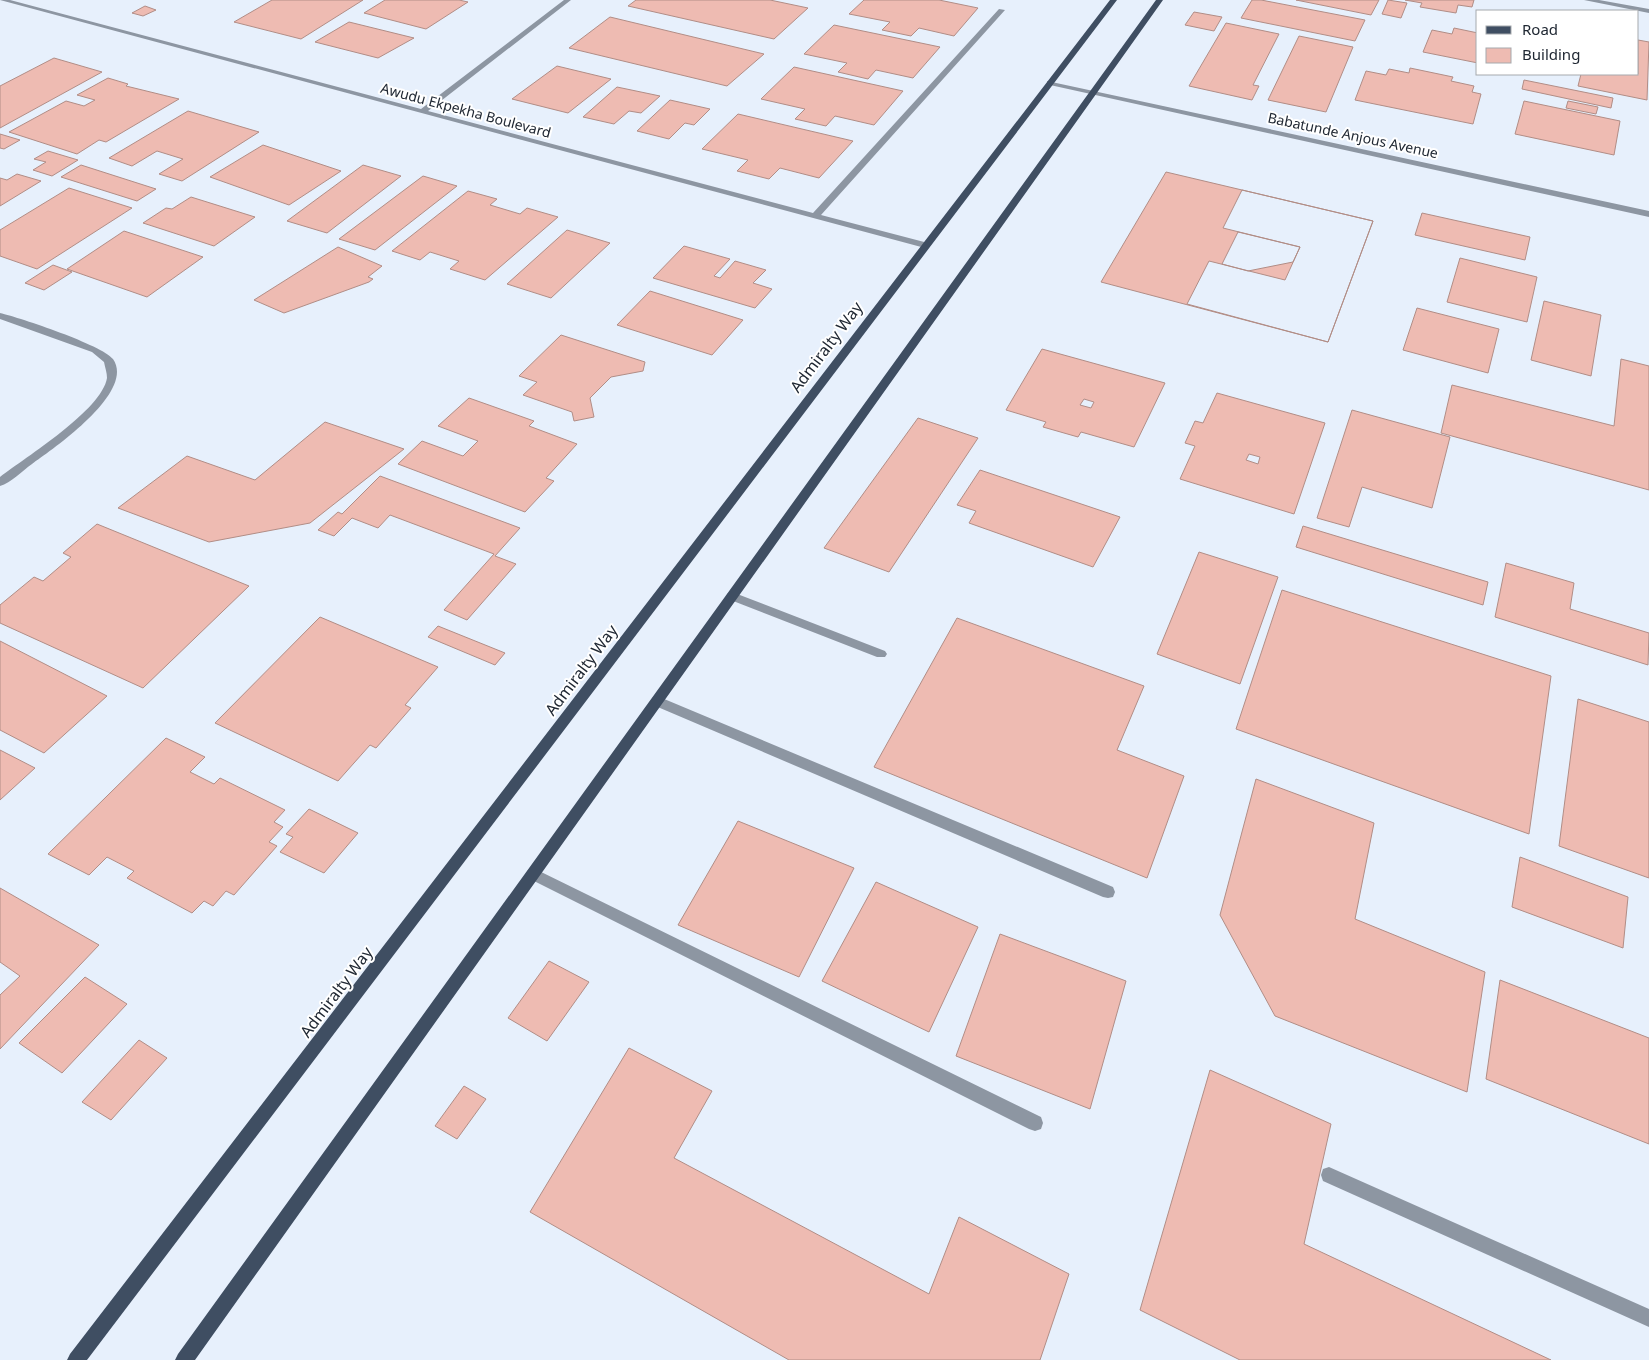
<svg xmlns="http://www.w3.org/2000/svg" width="1649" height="1360" viewBox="0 0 1649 1360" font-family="'Noto Sans',sans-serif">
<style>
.building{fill:#eebbb2;stroke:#b18d86;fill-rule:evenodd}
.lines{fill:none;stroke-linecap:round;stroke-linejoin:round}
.lane{fill:#8d96a2;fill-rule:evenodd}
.street{fill:#8d96a2;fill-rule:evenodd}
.primary{fill:#3f4e62;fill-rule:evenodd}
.labels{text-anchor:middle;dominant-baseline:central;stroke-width:4;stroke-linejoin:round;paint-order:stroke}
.far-street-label{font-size:14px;fill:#202833;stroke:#fff}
.street-label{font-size:16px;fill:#202833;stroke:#fff}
</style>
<rect width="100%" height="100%" fill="#e7f0fc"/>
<!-- building -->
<path class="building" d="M 272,0 L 363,0 L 301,39 L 234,22 Z
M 385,0 L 459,0 L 468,2 L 426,29 L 364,13 Z
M 636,0 L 770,0 L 808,8 L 774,39 L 628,6 Z
M 864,0 L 939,0 L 978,8 L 954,36 L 919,28 L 911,36 L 882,30 L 890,22 L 849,14 Z
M 1252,0 L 1261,0 L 1365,20 L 1355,41 L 1241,18 Z
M 1296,0 L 1379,0 L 1371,15 Z
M 1388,0 L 1407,3 L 1401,18 L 1382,14 Z
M 1405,0 L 1474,0 L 1472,7 L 1458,5 L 1456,13 L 1420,7 L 1422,3 Z
M 145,6 L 156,10 L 143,16 L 132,13 Z
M 1194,12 L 1222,17 L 1214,31 L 1185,25 Z
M 610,17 L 764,54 L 727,86 L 569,48 Z
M 349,22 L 414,38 L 378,58 L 315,42 Z
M 1226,23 L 1279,34 L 1253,85 L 1259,86 L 1252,100 L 1189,86 Z
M 834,25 L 940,47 L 913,78 L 876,70 L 868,79 L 838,72 L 847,63 L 804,54 Z
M 1454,28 L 1478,33 L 1478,63 L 1423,52 L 1432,30 L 1452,34 Z
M 1299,36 L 1353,47 L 1326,112 L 1268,100 Z
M 1638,40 L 1649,42 L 1647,100 L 1578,86 L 1581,74 L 1638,74 Z
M 54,58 L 102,72 L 0,128 L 0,86 Z
M 557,66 L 611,79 L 568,113 L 512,99 Z
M 794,67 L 903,91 L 874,125 L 835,116 L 826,126 L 795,119 L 805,109 L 761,99 Z
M 1410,68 L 1453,77 L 1451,81 L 1474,86 L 1472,92 L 1481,94 L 1473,124 L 1355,100 L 1366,71 L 1386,75 L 1389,69 L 1409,73 Z
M 108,78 L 128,84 L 126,86 L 179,99 L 106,142 L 99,140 L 77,154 L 9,132 L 66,101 L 84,106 L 95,100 L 77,95 Z
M 1524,80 L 1613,98 L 1611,108 L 1522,89 Z
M 617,87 L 660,96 L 641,113 L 629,111 L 614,124 L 583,117 Z
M 670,100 L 710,109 L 694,125 L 685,123 L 669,139 L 637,131 Z
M 1524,101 L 1620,121 L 1614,155 L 1515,134 Z
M 1568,101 L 1598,107 L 1596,114 L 1566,108 Z
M 188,111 L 259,132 L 182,181 L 159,174 L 183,159 L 157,151 L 132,166 L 109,158 Z
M 738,114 L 853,141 L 819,178 L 780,168 L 769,179 L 737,171 L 748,160 L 702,149 Z
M 0,134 L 20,140 L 4,149 L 0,148 Z
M 263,145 L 341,171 L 289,205 L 210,177 Z
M 48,151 L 78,160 L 52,176 L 33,170 L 46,162 L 34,159 Z
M 81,165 L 156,189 L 137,201 L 61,177 Z
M 363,165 L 401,176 L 327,233 L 287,221 Z
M 1166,172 L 1373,221 L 1328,342 L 1101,282 ZM 1238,232 L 1300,247 L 1293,262 L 1248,271 L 1222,264 Z
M 17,174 L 41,181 L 0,206 L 0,178 L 7,180 Z
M 423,176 L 457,186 L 375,250 L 339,239 Z
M 69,188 L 132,208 L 37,269 L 0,256 L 0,230 Z
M 1242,190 L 1373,221 L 1328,342 L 1187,304 L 1209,261 L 1285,280 L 1300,247 L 1223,228 Z
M 468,191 L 497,199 L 490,205 L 520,214 L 527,208 L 558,217 L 485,280 L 450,269 L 459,261 L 430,252 L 420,260 L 392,251 Z
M 191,197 L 255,217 L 214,246 L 143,223 L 166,208 L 172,209 Z
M 1422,213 L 1530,237 L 1525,260 L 1415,235 Z
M 567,230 L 610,243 L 551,298 L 507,284 Z
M 124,231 L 203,257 L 147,297 L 67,269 Z
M 684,246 L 730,259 L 714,276 L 720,278 L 735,261 L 766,270 L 753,283 L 772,289 L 755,308 L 653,278 Z
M 338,247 L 382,266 L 368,277 L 373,279 L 369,282 L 284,313 L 254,300 Z
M 1460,258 L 1537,277 L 1527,322 L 1447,302 Z
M 53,265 L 72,272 L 44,290 L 25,283 Z
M 650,291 L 743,320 L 712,355 L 617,325 Z
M 1544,301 L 1601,315 L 1591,376 L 1531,360 Z
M 1417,308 L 1499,329 L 1488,373 L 1403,350 Z
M 561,335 L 645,362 L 643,371 L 611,377 L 590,398 L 594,417 L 574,421 L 572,412 L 523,395 L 537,382 L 519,376 Z
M 1042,349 L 1165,383 L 1134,447 L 1081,432 L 1078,437 L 1043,427 L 1046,422 L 1006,410 ZM 1084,399 L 1094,402 L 1091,408 L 1080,405 Z
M 1621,359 L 1649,366 L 1649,490 L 1441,433 L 1452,385 L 1614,426 Z
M 1217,393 L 1325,423 L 1294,514 L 1180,479 L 1195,446 L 1185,443 L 1195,421 L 1203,423 ZM 1249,454 L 1260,457 L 1258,464 L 1246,460 Z
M 469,398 L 534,421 L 529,426 L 577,444 L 546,478 L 554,481 L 525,512 L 398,464 L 422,441 L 463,456 L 478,441 L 438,426 Z
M 1352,410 L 1450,437 L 1432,508 L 1362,487 L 1349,527 L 1317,518 Z
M 918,418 L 978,438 L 889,572 L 824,548 Z
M 325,422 L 404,449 L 310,523 L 209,542 L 118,508 L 187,456 L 255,480 Z
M 980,470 L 1120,517 L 1093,567 L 969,523 L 976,511 L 957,505 Z
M 380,476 L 520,528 L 495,556 L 516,564 L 467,620 L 444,610 L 494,554 L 390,515 L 378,528 L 352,518 L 334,536 L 318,530 L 338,512 L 342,514 Z
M 97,524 L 249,586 L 143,688 L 0,623 L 0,605 L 34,577 L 43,581 L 71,557 L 63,553 Z
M 1303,526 L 1488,582 L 1483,605 L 1296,547 Z
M 1199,552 L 1278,577 L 1240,684 L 1157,654 Z
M 1506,563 L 1574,583 L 1570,609 L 1649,633 L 1648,665 L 1495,617 Z
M 1282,590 L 1551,676 L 1529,834 L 1236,729 Z
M 320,617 L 438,667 L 405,705 L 411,708 L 376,748 L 370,745 L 338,781 L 215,723 Z
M 957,618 L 1144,686 L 1117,750 L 1184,776 L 1147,878 L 874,767 Z
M 438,626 L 505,653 L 495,665 L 428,637 Z
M 0,641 L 107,696 L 44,753 L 0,730 Z
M 1578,699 L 1649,722 L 1649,878 L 1559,846 Z
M 166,738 L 205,757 L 190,772 L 214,784 L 220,778 L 285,810 L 274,822 L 283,827 L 269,842 L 277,846 L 234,895 L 226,891 L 213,906 L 204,901 L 192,913 L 127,878 L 134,871 L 107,857 L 89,875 L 48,854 Z
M 0,750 L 35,768 L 0,800 Z
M 1256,779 L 1374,823 L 1355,919 L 1485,972 L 1467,1092 L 1275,1016 L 1220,915 Z
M 309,809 L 358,833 L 324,873 L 280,852 L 293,837 L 286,834 Z
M 738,821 L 854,868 L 799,977 L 678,925 Z
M 1520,857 L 1628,897 L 1623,948 L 1512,907 Z
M 876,882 L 978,927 L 929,1032 L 822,981 Z
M 0,888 L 99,945 L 0,1049 L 0,995 L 20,976 L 0,962 Z
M 1000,934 L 1126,981 L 1090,1109 L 956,1056 Z
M 549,961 L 589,982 L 547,1041 L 508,1018 Z
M 85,977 L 127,1004 L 62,1073 L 19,1043 Z
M 1500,980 L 1649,1038 L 1649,1144 L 1486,1079 Z
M 139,1040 L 167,1058 L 111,1120 L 82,1102 Z
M 629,1048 L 712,1091 L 674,1158 L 929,1294 L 959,1217 L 1069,1274 L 1040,1360 L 789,1360 L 530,1212 Z
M 1210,1070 L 1331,1124 L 1304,1244 L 1551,1360 L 1240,1360 L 1140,1310 Z
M 464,1086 L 486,1099 L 457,1139 L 435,1126 Z"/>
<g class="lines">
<!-- lane -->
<path class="lane" d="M 732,592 L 885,651 L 887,654 L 885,657 L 877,657 L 728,599 L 726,596 L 728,593 Z
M 657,696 L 1113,887 L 1115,892 L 1113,897 L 1108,898 L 1103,897 L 653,705 L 651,701 L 653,697 Z
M 533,868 L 1041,1117 L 1043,1123 L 1041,1129 L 1035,1131 L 1029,1129 L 528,878 L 526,874 L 528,870 Z
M 1329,1167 L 1649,1309 L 1649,1327 L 1323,1181 L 1321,1175 L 1323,1169 Z"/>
<!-- street -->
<path class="street" d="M 0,0 L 10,0 L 421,109 L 564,0 L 571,0 L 428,111 L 813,213 L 999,9 L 1005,10 L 821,215 L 928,243 L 928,247 L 925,248 Z
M 1584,0 L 1599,0 L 1649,9 L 1649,13 Z
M 1047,81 L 1649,211 L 1649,217 L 1050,85 L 1047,85 Z
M 0,313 C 21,318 102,345 113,359 C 136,392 53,449 32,464 C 22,471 11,483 0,486 L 0,477 C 26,457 102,410 107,378 C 107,373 105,367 104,362 L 92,352 L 0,319 Z"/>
<!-- primary -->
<path class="primary" d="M 1110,0 L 1117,0 L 87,1360 L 67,1360 L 70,1354 Z
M 1156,0 L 1163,0 L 195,1360 L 175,1360 L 178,1354 Z"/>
</g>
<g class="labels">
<!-- far-street labels -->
<g class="far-street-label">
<text transform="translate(466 110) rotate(15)">Awudu Ekpekha Boulevard</text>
<text transform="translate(1353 135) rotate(12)">Babatunde Anjous Avenue</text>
</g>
<!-- street labels -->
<g class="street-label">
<text transform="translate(826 347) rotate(-53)">Admiralty Way</text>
<text transform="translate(581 670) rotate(-53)">Admiralty Way</text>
<text transform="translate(336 992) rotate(-53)">Admiralty Way</text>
</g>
</g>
<!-- legend -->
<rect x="1476" y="10" width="162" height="65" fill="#ffffff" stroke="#a6a9ad"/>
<rect x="1486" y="26" width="25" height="8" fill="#3f4e62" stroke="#a6a9ad"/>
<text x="1522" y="35" font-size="15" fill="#202833">Road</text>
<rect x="1486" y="48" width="25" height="15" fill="#eebbb2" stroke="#a6a9ad"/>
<text x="1522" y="60" font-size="15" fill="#202833">Building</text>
</svg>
